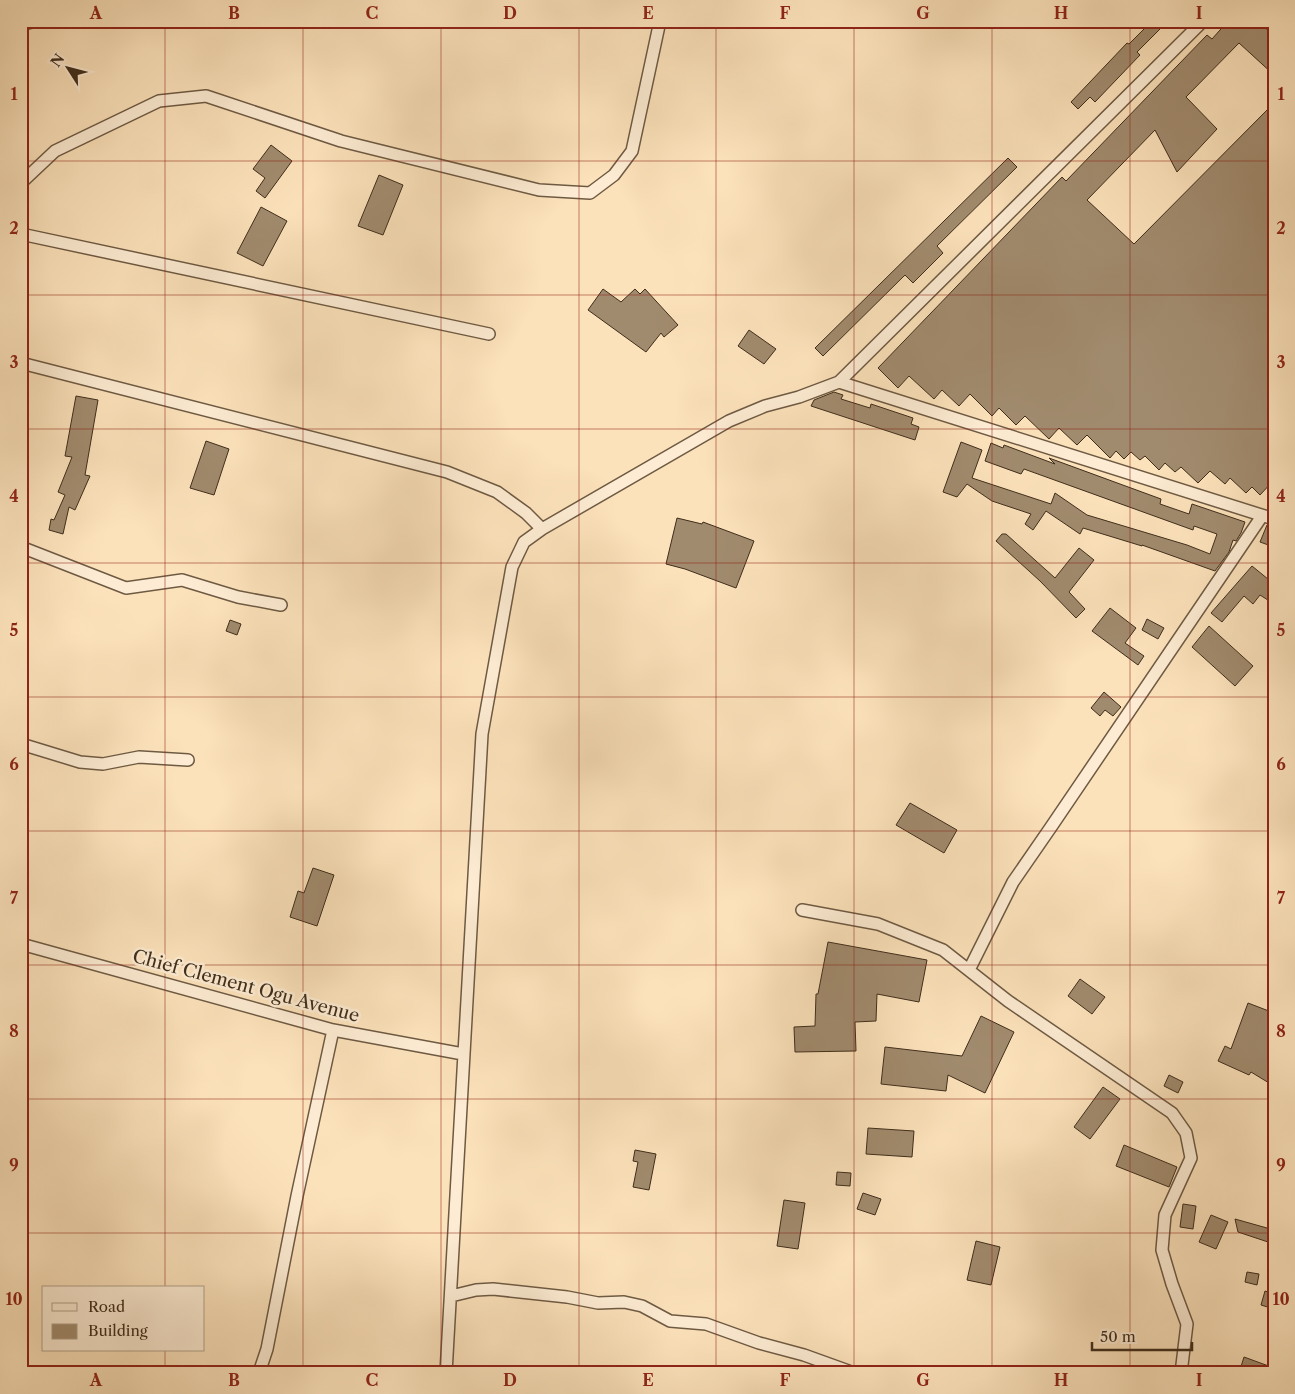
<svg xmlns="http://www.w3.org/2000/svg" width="1295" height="1394" viewBox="0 0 1295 1394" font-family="'Libre Caslon Text',serif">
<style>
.water{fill:#bca485;stroke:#8a745b}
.building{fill:#a18b6e;stroke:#3f2d1b}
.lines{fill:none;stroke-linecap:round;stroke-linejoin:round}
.minor-casing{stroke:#6e5a43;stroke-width:14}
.minor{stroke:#fdecd3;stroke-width:11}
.grid{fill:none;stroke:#8f2418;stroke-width:1;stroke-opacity:0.55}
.labels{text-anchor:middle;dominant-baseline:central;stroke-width:5;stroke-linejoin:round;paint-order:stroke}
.street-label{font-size:18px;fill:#3f2d1b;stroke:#fdecd3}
.neatline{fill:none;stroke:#8f2418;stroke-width:2}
.grid-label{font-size:16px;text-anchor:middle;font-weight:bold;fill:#8f2418}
</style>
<rect width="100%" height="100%" fill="#fce2bb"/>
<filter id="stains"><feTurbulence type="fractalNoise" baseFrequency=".004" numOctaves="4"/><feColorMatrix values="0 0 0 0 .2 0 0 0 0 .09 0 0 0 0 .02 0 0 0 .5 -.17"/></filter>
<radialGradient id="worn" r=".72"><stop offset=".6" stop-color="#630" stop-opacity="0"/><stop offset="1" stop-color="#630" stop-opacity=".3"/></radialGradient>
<!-- water -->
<path class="water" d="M 21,21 L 58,21 L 21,32 Z"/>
<!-- building -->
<path class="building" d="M 1152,21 L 1168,21 L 1137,52 L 1140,55 L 1095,102 L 1090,97 L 1078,109 L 1071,102 L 1127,43 L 1129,44 Z
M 1228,21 L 1258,21 L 1274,36 L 1274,75 L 1239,43 L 1186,97 L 1217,129 L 1177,172 L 1155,130 L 1087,200 L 1134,244 L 1274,103 L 1274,480 L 1260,495 L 1252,487 L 1246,493 L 1230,478 L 1225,484 L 1210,471 L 1198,483 L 1181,467 L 1175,472 L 1165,463 L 1159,470 L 1145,456 L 1140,460 L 1131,452 L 1124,459 L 1116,451 L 1110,458 L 1087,435 L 1077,445 L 1059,428 L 1049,439 L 1025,416 L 1016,425 L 999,408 L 992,416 L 970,394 L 959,406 L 942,390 L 934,399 L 909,376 L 898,388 L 878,368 L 1062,177 L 1066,181 L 1207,35 L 1212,39 Z
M 271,145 L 292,161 L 265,198 L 256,191 L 265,178 L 253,169 Z
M 1008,158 L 1017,167 L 937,246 L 943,253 L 913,283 L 905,275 L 823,356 L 815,348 Z
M 379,175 L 403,185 L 383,235 L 358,226 Z
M 261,207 L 287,221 L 263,266 L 237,253 Z
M 603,289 L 621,302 L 635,289 L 640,294 L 645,289 L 678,325 L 664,337 L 661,333 L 646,352 L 588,310 Z
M 749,330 L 776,349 L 764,364 L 738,346 Z
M 834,392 L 843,395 L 841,399 L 870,408 L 871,404 L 913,418 L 911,424 L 919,427 L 915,440 L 811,406 L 814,400 Z
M 76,396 L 98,400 L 85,475 L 90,476 L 75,510 L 69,507 L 63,534 L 49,530 L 51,519 L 54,520 L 65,495 L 58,492 L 72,457 L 65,456 Z
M 206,441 L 229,449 L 214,495 L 190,488 Z
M 961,442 L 982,450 L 972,478 L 1051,504 L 1055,493 L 1087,515 L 1187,545 L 1210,554 L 1217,534 L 1194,526 L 1193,530 L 1024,469 L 1021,474 L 985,461 L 991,443 L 1003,448 L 1004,445 L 1055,464 L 1049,458 L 1161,499 L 1160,504 L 1189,514 L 1192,504 L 1245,522 L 1241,533 L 1236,541 L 1233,540 L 1229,552 L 1215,571 L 1142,545 L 1142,546 L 1083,528 L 1080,534 L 1046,511 L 1033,530 L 1025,524 L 1031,514 L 992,501 L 967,484 L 957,497 L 943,492 Z
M 677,518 L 702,524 L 703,522 L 754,541 L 736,588 L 685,569 L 666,564 Z
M 1267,525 L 1274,526 L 1274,547 L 1260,542 Z
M 1002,534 L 1006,534 L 1055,578 L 1079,548 L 1094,560 L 1069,592 L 1085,609 L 1076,618 L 1040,581 L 996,541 Z
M 1252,566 L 1274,584 L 1274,604 L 1260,595 L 1253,604 L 1244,596 L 1222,622 L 1211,613 Z
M 1110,608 L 1136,628 L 1125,643 L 1144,656 L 1138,665 L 1092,631 Z
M 1147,619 L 1164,628 L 1158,639 L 1142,630 Z
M 230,620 L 241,624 L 237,635 L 226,631 Z
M 1209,626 L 1253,666 L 1235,686 L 1192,647 Z
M 1104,692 L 1121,707 L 1113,716 L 1105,710 L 1100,716 L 1091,708 Z
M 910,803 L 957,830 L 944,853 L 896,825 Z
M 313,868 L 334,875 L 317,926 L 290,917 L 298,891 L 304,893 Z
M 828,942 L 927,960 L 919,1002 L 877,994 L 876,1021 L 855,1022 L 856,1051 L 795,1052 L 794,1027 L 815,1026 L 816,994 L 818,994 Z
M 1080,979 L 1105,997 L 1092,1014 L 1068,996 Z
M 1248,1003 L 1274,1013 L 1274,1086 L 1251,1072 L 1249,1075 L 1218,1061 L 1225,1046 L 1231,1049 Z
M 981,1016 L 1014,1032 L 985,1093 L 948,1075 L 946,1091 L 881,1084 L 885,1047 L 962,1056 Z
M 1169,1075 L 1183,1082 L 1178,1093 L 1164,1086 Z
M 1103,1087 L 1120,1099 L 1090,1139 L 1074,1127 Z
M 868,1128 L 914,1131 L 912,1157 L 866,1154 Z
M 1124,1145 L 1177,1167 L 1169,1187 L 1116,1166 Z
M 635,1150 L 656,1154 L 649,1190 L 633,1187 L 638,1162 L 633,1161 Z
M 837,1172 L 851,1173 L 850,1186 L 836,1185 Z
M 863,1193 L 881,1199 L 875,1215 L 857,1209 Z
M 784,1200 L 805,1203 L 798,1249 L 777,1246 Z
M 1183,1204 L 1196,1206 L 1193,1229 L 1180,1227 Z
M 1211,1215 L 1228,1222 L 1216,1249 L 1199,1242 Z
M 1235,1219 L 1274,1230 L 1274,1244 L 1238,1232 Z
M 976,1241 L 1000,1247 L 991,1285 L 967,1280 Z
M 1247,1272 L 1259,1274 L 1257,1285 L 1245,1282 Z
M 1265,1291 L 1274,1294 L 1274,1309 L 1261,1305 Z
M 1244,1357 L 1274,1368 L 1274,1373 L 1239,1373 Z"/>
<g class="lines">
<defs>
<path id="minor" d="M 1203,21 L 839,382 L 1274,519
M 21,183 L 55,151 L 159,101 L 206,96 L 341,141 L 539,190 L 590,193 L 614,175 L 632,151 L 660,21
M 21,234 L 489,334
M 21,363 L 447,472 L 497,492 L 526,513 L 542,529
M 21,547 L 126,588 L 182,580 L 238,597 L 281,605
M 21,744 L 80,762 L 103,764 L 139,757 L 188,760
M 802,910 L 878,924 L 943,950 L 1008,1001 L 1172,1113 L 1186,1133 L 1191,1158 L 1165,1215 L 1162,1250 L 1172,1284 L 1187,1324 L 1181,1373
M 21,944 L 333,1030 L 463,1054
M 969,970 L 1013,882 L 1051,827 L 1262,516
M 451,1296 L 476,1290 L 493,1289 L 567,1297 L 598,1303 L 624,1302 L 642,1306 L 670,1321 L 706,1324 L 759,1343 L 804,1355 L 854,1373
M 259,1373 L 267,1349 L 297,1196 L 333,1030
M 446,1373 L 482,734 L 512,567 L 524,542 L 542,529 L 729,421 L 765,406 L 799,397 L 839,382"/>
</defs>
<!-- minor casing -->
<use href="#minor" class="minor-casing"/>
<!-- minor -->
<use href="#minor" class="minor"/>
</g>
<!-- grid -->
<path class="grid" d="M 165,21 L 165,1288M 303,21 L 303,1373M 441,21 L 441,1373M 579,21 L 579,1373M 716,21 L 716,1373M 854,21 L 854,1373M 992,21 L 992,1373M 1130,21 L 1130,1373M 21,161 L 1274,161M 21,295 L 1274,295M 21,429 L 1274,429M 21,563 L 1274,563M 21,697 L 1274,697M 21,831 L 1274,831M 21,965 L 1274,965M 21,1099 L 1274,1099M 21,1233 L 1274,1233M 165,1350 L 165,1373"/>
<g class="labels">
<!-- street labels -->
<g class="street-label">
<text transform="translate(246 986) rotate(15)">Chief Clement Ogu Avenue</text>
</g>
</g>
<!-- margin -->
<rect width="1295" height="1394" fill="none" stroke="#fce2bb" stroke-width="55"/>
<!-- legend -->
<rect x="42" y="1286" width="162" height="65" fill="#fdecd3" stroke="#b1a089"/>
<rect x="52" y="1303" width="25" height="8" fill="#fdecd3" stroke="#b1a089"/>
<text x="88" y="1312" font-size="15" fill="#3f2d1b">Road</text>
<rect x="52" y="1324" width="25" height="15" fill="#a18b6e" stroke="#b1a089"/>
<text x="88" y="1336" font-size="15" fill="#3f2d1b">Building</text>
<!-- north arrow -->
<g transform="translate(68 68) rotate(306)" stroke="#fdecd3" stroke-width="4" paint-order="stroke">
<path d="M0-4L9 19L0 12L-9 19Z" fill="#3f2d1b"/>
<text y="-8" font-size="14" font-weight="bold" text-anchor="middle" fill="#3f2d1b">N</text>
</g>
<!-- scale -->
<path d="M1092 1342v8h100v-8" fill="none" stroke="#3f2d1b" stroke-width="2.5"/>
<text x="1100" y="1342" font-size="15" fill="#3f2d1b" stroke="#fdecd3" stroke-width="4" paint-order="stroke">50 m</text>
<rect x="28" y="28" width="1240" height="1338" class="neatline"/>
<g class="grid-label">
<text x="96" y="19">A</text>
<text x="234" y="19">B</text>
<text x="372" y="19">C</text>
<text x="510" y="19">D</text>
<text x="648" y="19">E</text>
<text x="785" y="19">F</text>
<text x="923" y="19">G</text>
<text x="1061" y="19">H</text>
<text x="1199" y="19">I</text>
<text x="14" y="100">1</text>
<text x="1281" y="100">1</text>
<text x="14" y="234">2</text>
<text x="1281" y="234">2</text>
<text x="14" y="368">3</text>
<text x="1281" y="368">3</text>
<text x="14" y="502">4</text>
<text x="1281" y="502">4</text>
<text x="14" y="636">5</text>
<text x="1281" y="636">5</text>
<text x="14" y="770">6</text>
<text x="1281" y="770">6</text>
<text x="14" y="904">7</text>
<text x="1281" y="904">7</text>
<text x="14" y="1037">8</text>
<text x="1281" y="1037">8</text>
<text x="14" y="1171">9</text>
<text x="1281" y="1171">9</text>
<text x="14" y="1305">10</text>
<text x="1281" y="1305">10</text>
<text x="96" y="1386">A</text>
<text x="234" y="1386">B</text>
<text x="372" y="1386">C</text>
<text x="510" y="1386">D</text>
<text x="648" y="1386">E</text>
<text x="785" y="1386">F</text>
<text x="923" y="1386">G</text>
<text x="1061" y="1386">H</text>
<text x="1199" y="1386">I</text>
</g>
<rect width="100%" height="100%" filter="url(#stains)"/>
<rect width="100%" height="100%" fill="url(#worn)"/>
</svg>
